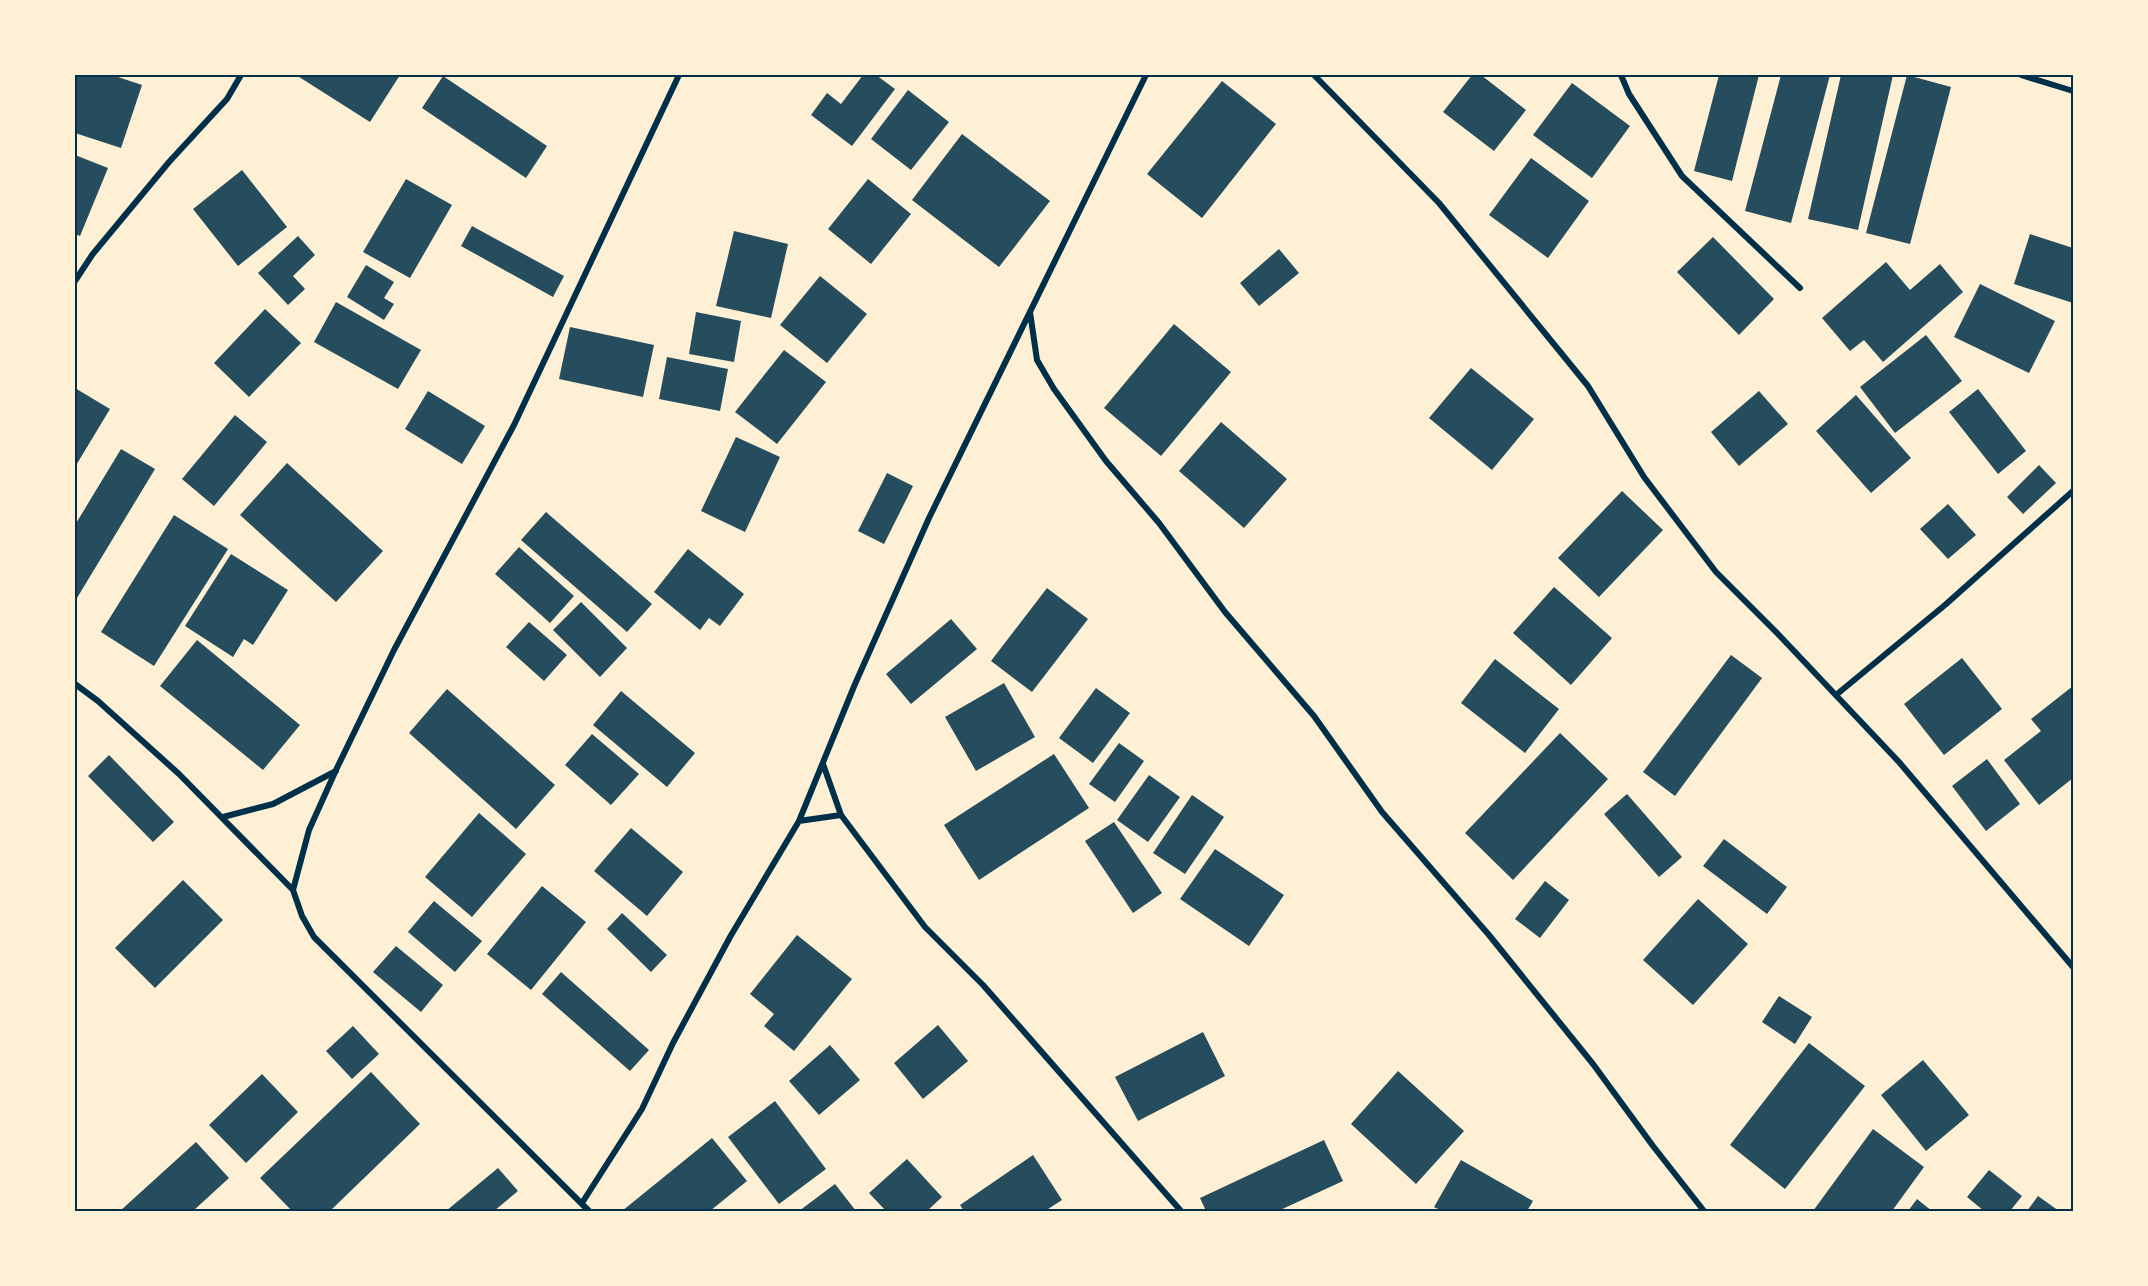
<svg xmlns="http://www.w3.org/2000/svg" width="2148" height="1286" viewBox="0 0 2148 1286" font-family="'Space Grotesk',sans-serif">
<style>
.building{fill:#264d5e}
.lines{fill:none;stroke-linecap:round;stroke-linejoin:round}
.minor{stroke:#003049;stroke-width:6}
.neatline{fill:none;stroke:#003049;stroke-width:2}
</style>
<rect width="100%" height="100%" fill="#fdf0d5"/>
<!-- building -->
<path class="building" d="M 75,75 L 112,75 L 142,85 L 121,148 L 75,133 Z
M 296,75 L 400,75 L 370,122 Z
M 863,75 L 876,75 L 895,89 L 852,146 L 811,115 L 827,93 L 841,104 Z
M 1472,75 L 1481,75 L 1526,110 L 1494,151 L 1443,112 Z
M 1719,75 L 1759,75 L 1732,181 L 1694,171 Z
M 1781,75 L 1830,75 L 1791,223 L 1745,211 Z
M 1841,75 L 1893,75 L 1858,230 L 1808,219 Z
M 1907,75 L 1951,87 L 1910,244 L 1866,233 Z
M 443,76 L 547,146 L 526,178 L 422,108 Z
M 1222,81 L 1276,124 L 1202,218 L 1147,174 Z
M 1572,83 L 1630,126 L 1592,178 L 1533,135 Z
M 908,90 L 949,122 L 911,170 L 871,139 Z
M 962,134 L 1050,201 L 999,267 L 912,200 Z
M 75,155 L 108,168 L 80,236 L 75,234 Z
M 1531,158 L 1589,201 L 1548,258 L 1489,215 Z
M 242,170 L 287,227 L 238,266 L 193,209 Z
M 406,179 L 452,205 L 410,278 L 363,252 Z
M 868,179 L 911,214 L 871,264 L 828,229 Z
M 472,226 L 564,276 L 553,297 L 461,246 Z
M 734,231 L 788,244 L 771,318 L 716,306 Z
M 2030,234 L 2073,248 L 2073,303 L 2014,284 Z
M 298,236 L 315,255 L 293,276 L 305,289 L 288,305 L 258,273 Z
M 1713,237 L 1774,299 L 1739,335 L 1677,272 Z
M 1279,249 L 1299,273 L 1259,306 L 1240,283 Z
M 1886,262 L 1910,290 L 1940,264 L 1963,292 L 1883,362 L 1864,340 L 1850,351 L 1822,318 Z
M 366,265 L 394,282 L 384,298 L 394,304 L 384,320 L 347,297 Z
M 820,276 L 867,314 L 827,363 L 780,325 Z
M 1980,284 L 2055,321 L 2029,373 L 1954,337 Z
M 336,302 L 421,350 L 398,389 L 314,342 Z
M 265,309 L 301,343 L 249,397 L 214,363 Z
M 696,312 L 741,321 L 734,362 L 689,354 Z
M 1174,324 L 1231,372 L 1161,456 L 1104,408 Z
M 570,327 L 654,345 L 643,397 L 559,379 Z
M 1926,335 L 1962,381 L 1895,433 L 1860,387 Z
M 784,350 L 826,382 L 777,444 L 735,412 Z
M 667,357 L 728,369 L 720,411 L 659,399 Z
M 1471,368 L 1534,419 L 1492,470 L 1429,418 Z
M 75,388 L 110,409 L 75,467 Z
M 1978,389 L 2026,451 L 1998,474 L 1949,412 Z
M 428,391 L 485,426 L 462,464 L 405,429 Z
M 1759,391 L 1788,424 L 1739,466 L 1711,432 Z
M 1856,395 L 1911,458 L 1871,493 L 1816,431 Z
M 235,415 L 267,442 L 214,506 L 182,479 Z
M 1221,422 L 1287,479 L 1244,528 L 1179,471 Z
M 736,437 L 780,457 L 745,532 L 701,511 Z
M 121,449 L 155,469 L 77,598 L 75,597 L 75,525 Z
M 287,463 L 383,551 L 336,602 L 240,515 Z
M 2039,465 L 2056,483 L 2023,514 L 2007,497 Z
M 887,473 L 913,486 L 884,544 L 858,531 Z
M 1622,491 L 1663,530 L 1599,597 L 1558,558 Z
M 1948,504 L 1976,535 L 1948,559 L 1920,529 Z
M 546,512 L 652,604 L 627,632 L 521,540 Z
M 174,515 L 228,549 L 154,666 L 101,632 Z
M 519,547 L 574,596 L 550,623 L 495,574 Z
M 688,549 L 744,594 L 720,626 L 709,618 L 700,630 L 654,592 Z
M 231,554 L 288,590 L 253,645 L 244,639 L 233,657 L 185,626 Z
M 1554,587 L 1612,638 L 1571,685 L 1513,633 Z
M 1047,588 L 1088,619 L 1032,692 L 991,661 Z
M 581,602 L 627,648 L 600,677 L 553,630 Z
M 951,619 L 977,649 L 911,704 L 886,674 Z
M 529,622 L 567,655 L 544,681 L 506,647 Z
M 197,640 L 300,725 L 263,770 L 160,686 Z
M 1731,655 L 1762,678 L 1675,796 L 1643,772 Z
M 1962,658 L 2002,709 L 1944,755 L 1904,704 Z
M 1495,659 L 1559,709 L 1525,753 L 1461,703 Z
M 1004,683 L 1035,737 L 976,771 L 945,717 Z
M 2073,686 L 2073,778 L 2039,805 L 2004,760 L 2041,731 L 2031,719 Z
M 1096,688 L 1130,713 L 1093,763 L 1059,738 Z
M 447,689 L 555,785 L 516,829 L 409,733 Z
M 621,691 L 695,753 L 667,787 L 593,725 Z
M 1560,733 L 1608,779 L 1513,880 L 1465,833 Z
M 592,734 L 639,774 L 611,805 L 565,765 Z
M 1119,743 L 1144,761 L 1115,802 L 1089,784 Z
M 1054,754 L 1089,808 L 979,880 L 944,825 Z
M 109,755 L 174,822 L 153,842 L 88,776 Z
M 1987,759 L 2020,804 L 1986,831 L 1952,786 Z
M 1149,775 L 1180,797 L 1148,842 L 1117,820 Z
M 1627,794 L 1682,857 L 1659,877 L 1604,814 Z
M 1192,795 L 1224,817 L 1185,874 L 1153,853 Z
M 479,813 L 526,854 L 472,917 L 425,877 Z
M 1114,822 L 1162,893 L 1133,913 L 1085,841 Z
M 631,828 L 683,872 L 647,916 L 594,871 Z
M 1724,839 L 1787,887 L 1767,914 L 1703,866 Z
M 1215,849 L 1284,895 L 1249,946 L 1180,899 Z
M 183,880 L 223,920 L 155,988 L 115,948 Z
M 1545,881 L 1569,900 L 1540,938 L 1515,919 Z
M 542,886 L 586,922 L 531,990 L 487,954 Z
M 1698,899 L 1748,944 L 1693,1005 L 1643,960 Z
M 434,901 L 482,941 L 455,972 L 408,932 Z
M 622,913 L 667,955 L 651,972 L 607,929 Z
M 797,935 L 852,979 L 794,1051 L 764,1026 L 774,1014 L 750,994 Z
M 396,946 L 443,985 L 421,1012 L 373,972 Z
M 561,972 L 649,1050 L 630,1071 L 542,994 Z
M 1779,996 L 1812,1017 L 1795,1044 L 1762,1022 Z
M 938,1025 L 968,1061 L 923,1099 L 894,1063 Z
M 353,1026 L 379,1054 L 352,1079 L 326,1051 Z
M 1203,1032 L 1225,1076 L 1138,1121 L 1115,1077 Z
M 1809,1043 L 1865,1086 L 1785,1189 L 1730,1145 Z
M 830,1045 L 860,1080 L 819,1115 L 789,1081 Z
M 1923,1060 L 1969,1115 L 1926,1151 L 1881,1095 Z
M 1398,1071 L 1464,1131 L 1416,1184 L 1351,1124 Z
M 371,1072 L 420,1124 L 330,1211 L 292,1211 L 260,1178 Z
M 262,1074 L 298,1112 L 246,1163 L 209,1125 Z
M 775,1101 L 826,1169 L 779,1204 L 728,1137 Z
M 1873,1129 L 1924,1167 L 1892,1211 L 1813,1211 Z
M 712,1138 L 747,1181 L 710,1211 L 622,1211 Z
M 1324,1140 L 1343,1181 L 1278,1211 L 1206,1211 L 1200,1198 Z
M 196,1142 L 229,1178 L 193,1211 L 120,1211 Z
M 1033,1155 L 1062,1200 L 1045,1211 L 964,1211 L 960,1205 Z
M 907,1159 L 942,1197 L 927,1211 L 886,1211 L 869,1193 Z
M 1461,1160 L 1533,1201 L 1527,1211 L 1442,1211 L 1434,1207 Z
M 498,1168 L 518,1191 L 494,1211 L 446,1211 Z
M 1989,1170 L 2022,1196 L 2010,1211 L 1984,1211 L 1967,1197 Z
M 835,1184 L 856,1211 L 799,1211 Z
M 2038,1196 L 2059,1211 L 2027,1211 Z
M 1917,1199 L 1932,1211 L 1908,1211 Z"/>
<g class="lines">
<!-- minor -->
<path class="minor" d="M 1314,75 L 1439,203 L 1588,386 L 1644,477 L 1716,572 L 1778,634 L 1899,762 L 2073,967
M 1621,75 L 1629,94 L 1682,176 L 1800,288
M 2021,75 L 2073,91
M 75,281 L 92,255 L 169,162 L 227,99 L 241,75
M 1030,312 L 1037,360 L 1054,389 L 1106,461 L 1159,523 L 1225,612 L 1314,716 L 1382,812 L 1489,935 L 1593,1064 L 1653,1146 L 1704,1211
M 75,684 L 98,701 L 179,774 L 293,890 L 302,916 L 314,937 L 589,1211
M 1836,695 L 1945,605 L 2073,491
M 823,764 L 841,815 L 925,927 L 983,985 L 1181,1211
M 223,817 L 273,804 L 336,771
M 799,821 L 841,815
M 293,890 L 309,830 L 336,770 L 394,650 L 514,425 L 679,75
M 582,1203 L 642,1109 L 673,1043 L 730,937 L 799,821 L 855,684 L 929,518 L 1146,75"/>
</g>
<!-- border -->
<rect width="2148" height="1286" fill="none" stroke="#fdf0d5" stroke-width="153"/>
<rect x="76" y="76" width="1996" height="1134" class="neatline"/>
</svg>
